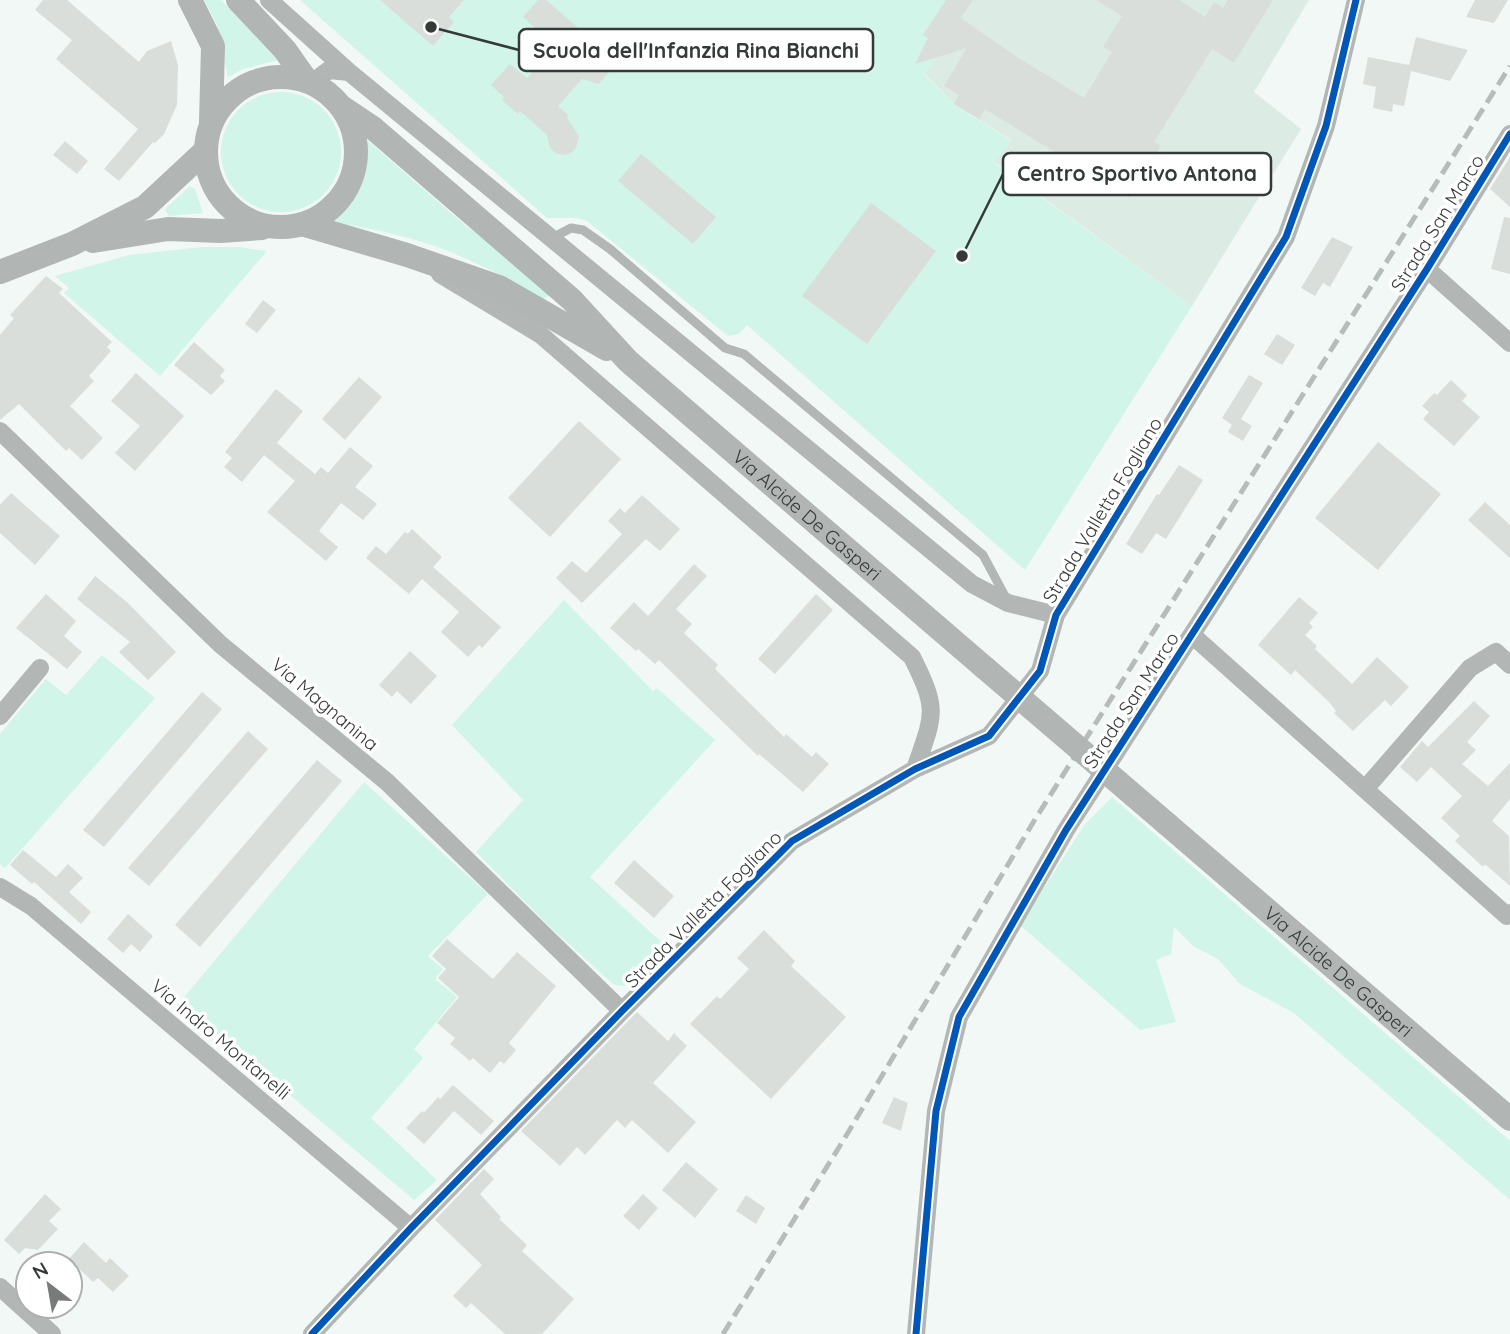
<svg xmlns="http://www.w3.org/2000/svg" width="1510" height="1334" viewBox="0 0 1510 1334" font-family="Quicksand,sans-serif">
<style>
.built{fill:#ddebe5}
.green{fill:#d1f5e8}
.building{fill:#d9dedb}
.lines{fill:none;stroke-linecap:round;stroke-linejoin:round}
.lane{stroke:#b2b6b4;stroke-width:9}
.street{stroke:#b2b6b4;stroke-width:18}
.secondary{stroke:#b1b5b4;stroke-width:24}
.rail{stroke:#b7bcba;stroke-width:5;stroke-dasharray:14 7;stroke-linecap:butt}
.secondary-bridge{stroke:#b1b5b4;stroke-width:24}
.cycleway-casing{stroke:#fff;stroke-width:11}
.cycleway{stroke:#0057b8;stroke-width:7}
.labels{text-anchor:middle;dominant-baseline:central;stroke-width:7;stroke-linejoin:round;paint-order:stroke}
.street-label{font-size:19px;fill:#353a38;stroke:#fff}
.leader{fill:none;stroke:#353a38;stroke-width:2.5}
.callout-dot{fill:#353a38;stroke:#fff;stroke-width:2.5}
.callout{fill:#fff;stroke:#353a38;stroke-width:2.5}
.callout-label{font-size:21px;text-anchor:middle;font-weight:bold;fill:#353a38}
</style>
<rect width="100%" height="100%" fill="#f2f8f5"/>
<!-- built -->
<path class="built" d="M 973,0 L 1309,0 L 1254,92 L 1301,129 L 1192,306 L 994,162 L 1011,140 L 954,104 L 925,74 Z"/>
<!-- green -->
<path class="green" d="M 204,0 L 221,0 L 278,60 L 243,69 L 228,77 L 217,25 Z
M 300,0 L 973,0 L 925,75 L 954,104 L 1011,141 L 994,163 L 1192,306 L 1025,570 L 747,325 L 739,334 L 728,336 L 587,221 L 575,218 L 547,218 Z
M221 152a60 60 0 1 1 120 0a60 60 0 1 1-120 0Z
M 368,141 L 466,226 L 508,254 L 550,295 L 544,299 C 515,282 484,266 453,253 C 415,237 373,229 333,222 C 359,193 364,180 368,141 Z
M 190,186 L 195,189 L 203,213 L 169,216 L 165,210 L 166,208 Z
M 202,247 L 239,247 L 267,251 L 160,376 L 64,293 L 69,288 L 55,276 L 129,255 Z
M 564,600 L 653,691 L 657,688 L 715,740 L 590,877 L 669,949 C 654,965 636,993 613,984 L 548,925 L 476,852 L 523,800 L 452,725 Z
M 102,655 L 155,698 L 5,868 L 0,864 L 0,734 L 46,679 L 66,695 Z
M 364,782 L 488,894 L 428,956 L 443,969 L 435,979 L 457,997 L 414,1049 L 423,1058 L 371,1118 L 437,1180 L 414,1200 L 180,1002 Z
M 1112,797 L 1510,1141 L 1510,1200 L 1294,1013 L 1240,984 L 1218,959 L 1193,946 L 1174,927 L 1171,954 L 1156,960 L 1176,1022 L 1140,1030 L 1020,925 L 1085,824 Z"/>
<!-- building -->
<path class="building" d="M 43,0 L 67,0 L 139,62 L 147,51 L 171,41 L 178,65 L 177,105 L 164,134 L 155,143 L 153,142 L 119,181 L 104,169 L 138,129 L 56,59 L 72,40 L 35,10 Z
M 380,0 L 464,0 L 449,17 L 454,22 L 433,46 Z
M 538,0 L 546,0 L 617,62 L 599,84 L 582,79 L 558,106 L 569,116 L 567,118 L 579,136 L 576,148 L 571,153 L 563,155 L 556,153 L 550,148 L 547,135 L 520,111 L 518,114 L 502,100 L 504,97 L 491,85 L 510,64 L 527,78 L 555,46 L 523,17 Z
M 946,0 L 973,0 L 961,18 L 1017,57 L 1084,98 L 1112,52 L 1103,47 L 1122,16 L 1097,0 L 1179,0 L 1205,17 L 1214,2 L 1223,8 L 1228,0 L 1273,0 L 1234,63 L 1212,49 L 1154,142 L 1161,146 L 1129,198 L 985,109 L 979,119 L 954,104 L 959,95 L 944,86 L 967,48 L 915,64 L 928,38 L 923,35 Z
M 1475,0 L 1508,0 L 1494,23 L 1466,17 Z
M 1416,37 L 1468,50 L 1450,81 L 1411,71 L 1404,106 L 1393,104 L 1392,112 L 1373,108 L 1376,87 L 1363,84 L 1368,57 L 1409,65 Z
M 65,141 L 88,161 L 77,174 L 53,155 Z
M 641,154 L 716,217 L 693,244 L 618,181 Z
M 1510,157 L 1510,207 L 1490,189 Z
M 871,203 L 936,251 L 867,344 L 802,296 Z
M 1504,217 L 1510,218 L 1510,274 L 1491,269 Z
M 1332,237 L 1353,247 L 1330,287 L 1323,283 L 1315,296 L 1301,288 Z
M 46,276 L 63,289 L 59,293 L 112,342 L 107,347 L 111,351 L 89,376 L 94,381 L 70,406 L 103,438 L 82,460 L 69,448 L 66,451 L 19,404 L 0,420 L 0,335 L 14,318 L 10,315 Z
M 263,300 L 276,310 L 257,333 L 245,324 Z
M 1277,334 L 1295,345 L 1282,365 L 1264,354 Z
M 194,342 L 225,370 L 220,376 L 225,381 L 211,395 L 174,365 Z
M 136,373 L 184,416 L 135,471 L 115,453 L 140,426 L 111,401 Z
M 1249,375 L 1263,383 L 1241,419 L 1252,426 L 1243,441 L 1228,432 L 1232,425 L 1222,418 Z
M 359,377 L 382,397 L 345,440 L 322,419 Z
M 1451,380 L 1467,395 L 1462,401 L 1480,417 L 1454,446 L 1423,419 L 1429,412 L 1422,406 L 1434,393 L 1437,395 Z
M 276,389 L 303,411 L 277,443 L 315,474 L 321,467 L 328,473 L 350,447 L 373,466 L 355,487 L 377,504 L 363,520 L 341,503 L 319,531 L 338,547 L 326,561 L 267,512 L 295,481 L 264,455 L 242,482 L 224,467 L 232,458 L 225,452 Z
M 579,421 L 621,459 L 550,537 L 508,498 Z
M 1378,442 L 1441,494 L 1378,570 L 1315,518 Z
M 1179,465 L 1203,480 L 1166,539 L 1156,533 L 1142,554 L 1126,544 L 1157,494 L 1159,495 Z
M 11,493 L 60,536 L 35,565 L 0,533 L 0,505 Z
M 642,495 L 680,529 L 660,551 L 646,539 L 582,603 L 556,578 L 572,561 L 586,573 L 622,534 L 608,521 L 620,508 L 625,513 Z
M 1485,502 L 1510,525 L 1510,558 L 1468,520 Z
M 412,529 L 442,557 L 433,567 L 501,627 L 482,648 L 479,645 L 468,657 L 441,632 L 459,612 L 422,579 L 409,594 L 366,558 L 376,546 L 386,554 L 405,532 L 408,534 Z
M 694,564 L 707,576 L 676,609 L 692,624 L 684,633 L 718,665 L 715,669 L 784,737 L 786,734 L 812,757 L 816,752 L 829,764 L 803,792 L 759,754 L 758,756 L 659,660 L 655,664 L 638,649 L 636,651 L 610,628 L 634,602 L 648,616 Z
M 95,576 L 128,603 L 176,652 L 148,680 L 119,652 L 130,642 L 77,599 Z
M 46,594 L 76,621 L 64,636 L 82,652 L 67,669 L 16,628 Z
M 816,594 L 833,610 L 775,674 L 758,659 Z
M 1299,597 L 1318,613 L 1309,623 L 1313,627 L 1305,635 L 1317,646 L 1315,649 L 1352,684 L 1377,657 L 1409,687 L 1391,706 L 1385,700 L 1353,731 L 1334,713 L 1336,711 L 1329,702 L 1295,670 L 1291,675 L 1258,645 Z
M 410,651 L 437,676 L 411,704 L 397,691 L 392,697 L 379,685 Z
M 202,692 L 222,709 L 104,847 L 83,830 Z
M 1474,701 L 1490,716 L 1467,742 L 1476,750 L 1462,764 L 1488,786 L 1510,763 L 1510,799 L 1492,821 L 1509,836 L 1510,886 L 1486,865 L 1482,866 L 1455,841 L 1460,836 L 1441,818 L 1462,796 L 1431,767 L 1417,782 L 1400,767 L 1422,741 L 1428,747 Z
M 248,731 L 268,749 L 149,886 L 128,868 Z
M 317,760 L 342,781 L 200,947 L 175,925 Z
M 23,850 L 56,877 L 68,864 L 83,878 L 69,892 L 91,912 L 81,924 L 34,882 L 32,884 L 10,865 Z
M 634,860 L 674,896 L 654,918 L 614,883 Z
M 128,914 L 153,936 L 140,952 L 131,944 L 123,953 L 107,939 Z
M 764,930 L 795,961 L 791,966 L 846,1017 L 771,1099 L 690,1024 L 717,996 L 720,999 L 749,969 L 737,958 Z
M 447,939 L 493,979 L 517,952 L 556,986 L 509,1043 L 516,1050 L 504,1064 L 500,1061 L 490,1073 L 473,1058 L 470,1061 L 450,1044 L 455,1038 L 437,1023 L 459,997 L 438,978 L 446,969 L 432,956 Z
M 637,1012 L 668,1041 L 674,1033 L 687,1046 L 653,1083 L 696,1122 L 668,1153 L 632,1120 L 625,1128 L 617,1120 L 585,1155 L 577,1147 L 560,1166 L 521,1131 Z
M 453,1085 L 494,1121 L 481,1135 L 454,1111 L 424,1144 L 406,1128 L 422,1111 L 424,1113 L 438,1097 L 440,1099 Z
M 894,1097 L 908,1103 L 901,1131 L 882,1123 Z
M 686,1162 L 718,1189 L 695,1218 L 662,1190 Z
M 484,1169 L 494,1179 L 480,1194 L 501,1217 L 499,1219 L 527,1245 L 522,1251 L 574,1299 L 542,1334 L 505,1334 L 471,1303 L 466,1308 L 453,1296 L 482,1265 L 435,1220 Z
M 45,1194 L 61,1209 L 49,1221 L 58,1229 L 38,1250 L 25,1248 L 19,1254 L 4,1240 Z
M 643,1194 L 658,1208 L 639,1230 L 623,1216 Z
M 746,1195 L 765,1208 L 756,1224 L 736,1211 Z
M 84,1242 L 106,1263 L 110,1258 L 129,1276 L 113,1292 L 98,1278 L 93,1282 L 69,1259 Z"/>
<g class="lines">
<!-- lane -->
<path class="lane" d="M 552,238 L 571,228 L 583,230 L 610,249 L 725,348 L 744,354 L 983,555 L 1006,598"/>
<!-- street -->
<path class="street" d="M 269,0 L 349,72 L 972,584 L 1008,603 L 1056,615
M 313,82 L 329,70 L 349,72
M 1427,269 L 1510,343
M 440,274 L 541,335 L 912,657 C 939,711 934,714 915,769
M 0,431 L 220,644 L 387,782 L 622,1011
M 1192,635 L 1507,916 L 1510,913
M 0,716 L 40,668
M 1365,789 L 1470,668 L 1496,652 L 1510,665
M 0,887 L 31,906 L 411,1228
M 0,1287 L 52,1334
M 312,1334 L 411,1228 L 622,1011 L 792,841 L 915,769 L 989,736 L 1040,671 L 1056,615 L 1286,237 L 1326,126 L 1356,0
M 916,1334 L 936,1111 L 959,1017 L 1066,830 L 1427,269 L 1510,134"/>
<!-- secondary -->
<g class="secondary">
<path d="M 190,0 L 213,46 L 211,122"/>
<path d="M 238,0 L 285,50 L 306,80"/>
<circle cx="281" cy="152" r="75"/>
<path id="s1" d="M 343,108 L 373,128 L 572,300 L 628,361 L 985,668"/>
<path d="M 305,225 L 407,255 L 499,287 L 607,349"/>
<path d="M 93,241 L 168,229 L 221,231 L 262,228"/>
<path d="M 0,272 L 72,244 L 145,207 L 204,152"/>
<path id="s2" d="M 1167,824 L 1510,1119"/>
</g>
<!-- rail -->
<path class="rail" d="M 723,1334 L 846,1136 L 1034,821 L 1510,66"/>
<!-- secondary-bridge -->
<path class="secondary-bridge" d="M 985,668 L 1167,824"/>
<defs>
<path id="cycleway" d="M 312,1334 L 411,1228 L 622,1011 L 792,841 L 915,769 L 989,736 L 1040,671 L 1056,615 L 1286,237 L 1326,126 L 1356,0
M 916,1334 L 936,1111 L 959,1017 L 1066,830 L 1427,269 L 1510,134"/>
</defs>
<!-- cycleway casing -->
<use href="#cycleway" class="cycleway-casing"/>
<!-- cycleway -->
<use href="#cycleway" class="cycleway"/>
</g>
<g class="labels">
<!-- street labels -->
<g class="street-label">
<text transform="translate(1437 223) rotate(-58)">Strada San Marco</text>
<text transform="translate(1102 510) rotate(-59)">Strada Valletta Fogliano</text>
<text stroke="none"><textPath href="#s1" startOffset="618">Via Alcide De Gasperi</textPath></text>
<text transform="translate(1131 700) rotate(-57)">Strada San Marco</text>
<text transform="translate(325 704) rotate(40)">Via Magnanina</text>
<text transform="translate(703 909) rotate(-45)">Strada Valletta Fogliano</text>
<text stroke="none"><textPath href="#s2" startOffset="226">Via Alcide De Gasperi</textPath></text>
<text transform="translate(221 1039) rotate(40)">Via Indro Montanelli</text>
</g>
</g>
<!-- callouts -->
<path class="leader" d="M431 27L519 50M962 256L1003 174"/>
<g class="callout-dot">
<circle cx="431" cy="27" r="7"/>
<circle cx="962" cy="256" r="7"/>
</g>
<g class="callout">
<rect x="519" y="29" width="354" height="42" rx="7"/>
<rect x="1003" y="153" width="268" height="42" rx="7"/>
</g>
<g class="callout-label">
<text x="696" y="58">Scuola dell'Infanzia Rina Bianchi</text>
<text x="1137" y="181">Centro Sportivo Antona</text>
</g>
<!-- north arrow -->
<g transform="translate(49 1285) rotate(329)"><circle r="33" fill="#ffffff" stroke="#aeb0af" stroke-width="2"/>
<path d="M0-5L12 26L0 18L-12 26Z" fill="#777c7a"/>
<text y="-10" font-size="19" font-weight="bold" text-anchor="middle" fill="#353a38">N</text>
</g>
</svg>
